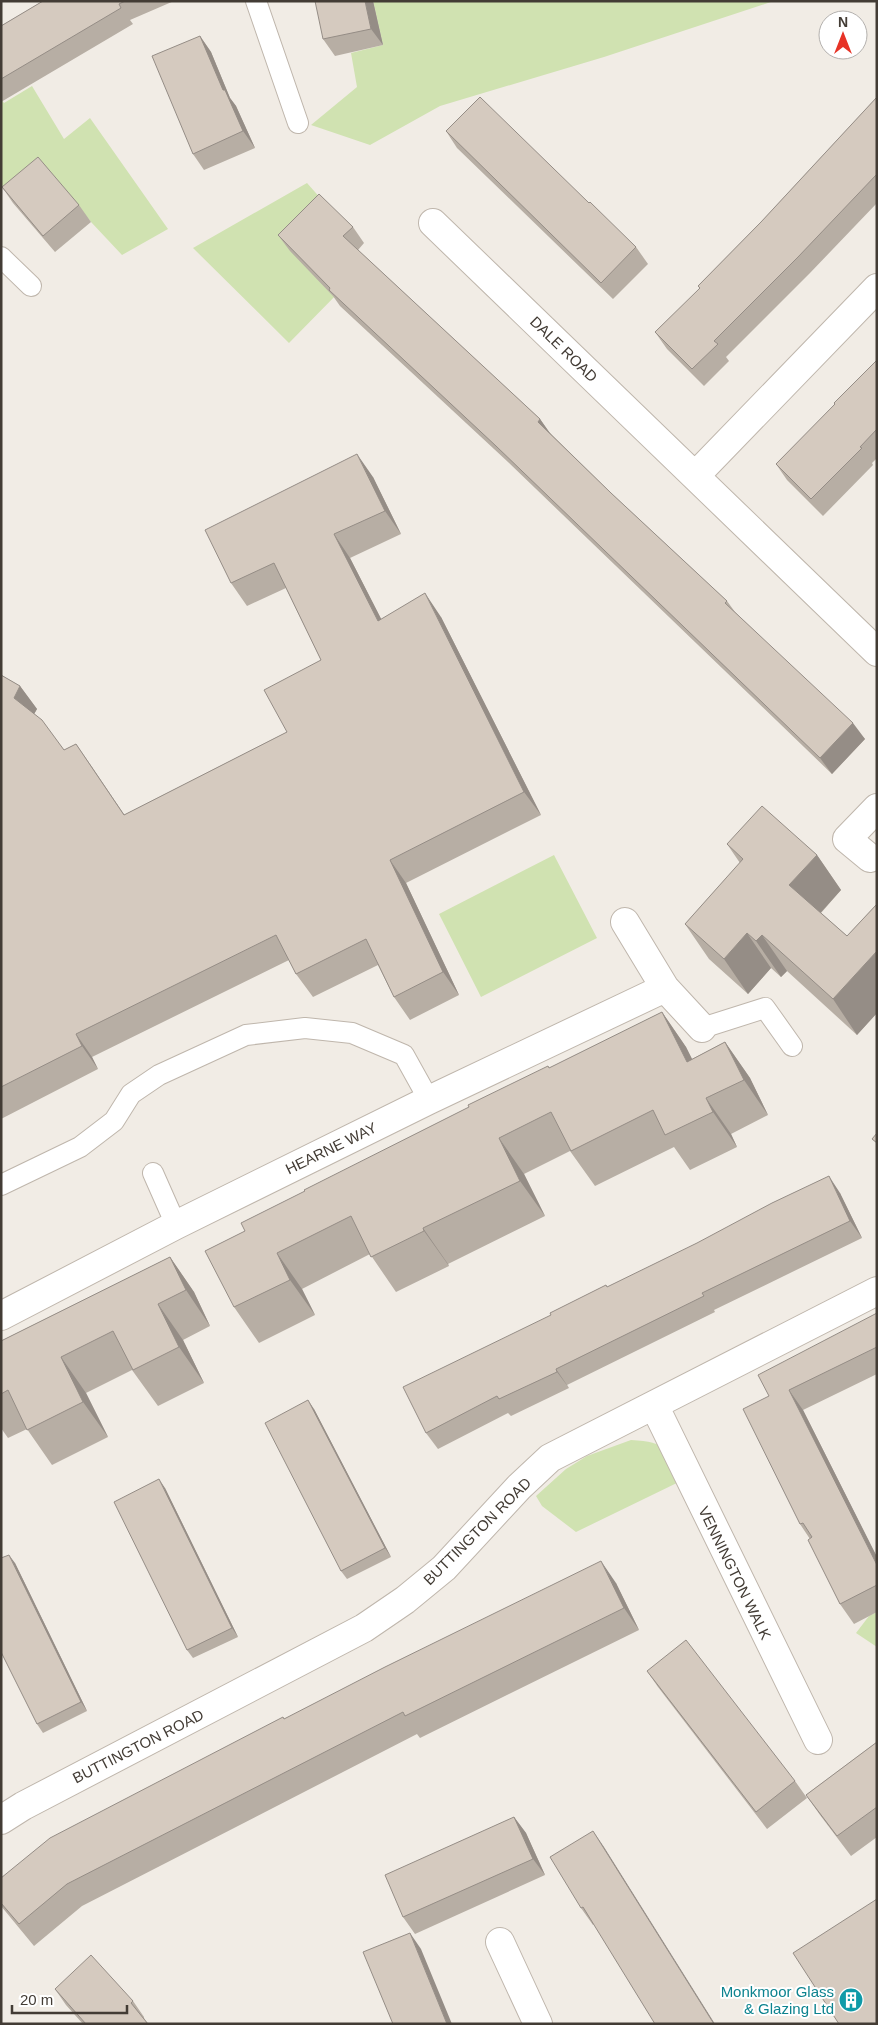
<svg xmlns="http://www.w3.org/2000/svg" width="878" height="2025" viewBox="0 0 878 2025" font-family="Helvetica,sans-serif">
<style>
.green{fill:#d0e2b1}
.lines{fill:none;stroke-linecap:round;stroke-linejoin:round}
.lane-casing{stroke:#bfb6ac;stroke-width:22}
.street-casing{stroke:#bfb6ac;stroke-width:30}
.lane{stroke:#fff;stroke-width:20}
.street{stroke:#fff;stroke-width:28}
.wall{fill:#b7aea4}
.shaded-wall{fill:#958d86}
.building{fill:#d5cabf;stroke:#958d86}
.labels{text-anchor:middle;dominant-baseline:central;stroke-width:4;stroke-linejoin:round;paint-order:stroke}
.street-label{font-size:15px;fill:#433c35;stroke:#fff}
.culture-label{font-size:15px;fill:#0d838f;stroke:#fff;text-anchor:end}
</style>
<rect width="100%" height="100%" fill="#f1ece5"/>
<!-- green -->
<path class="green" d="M 373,1 L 774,1 L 604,57 L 440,106 L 370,145 L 311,125 L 357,87 L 351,53 L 383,45 Z
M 32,86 L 64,139 L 90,118 L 168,229 L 122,255 L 91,222 L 50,173 L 29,167 L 1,189 L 1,99 L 4,103 Z
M 307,183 L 331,210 L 342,289 L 289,343 L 193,248 Z
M 554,855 L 597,938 L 481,997 L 439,914 Z
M 631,1440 C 668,1442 667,1449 683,1480 L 576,1532 L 542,1506 L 536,1496 L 566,1469 L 587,1456 Z
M 877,1612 L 877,1647 L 856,1633 L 869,1616 Z"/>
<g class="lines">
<defs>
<path id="lane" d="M 256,1 L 298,123
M 1,257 L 31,286
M 702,1028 L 765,1008 L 792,1046
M 153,1173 L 176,1225
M 1,1185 L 80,1147 L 114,1121 L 131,1094 L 159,1075 L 246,1035 L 305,1028 L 352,1033 L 404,1055 L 429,1100"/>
<path id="street" d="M 433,223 L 877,652
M 695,476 L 877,288
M 870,858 L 847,839 L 877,808
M 625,922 L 665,988
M 1,1316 L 176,1225 L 429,1100 L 665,988 L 702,1028
M 654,1405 L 818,1740
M 1,1820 L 23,1806 L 364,1628 L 405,1600 L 444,1568 L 519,1487 L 550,1458 L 877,1291
M 500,1942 L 538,2024"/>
</defs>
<!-- lane casing -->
<use href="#lane" class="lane-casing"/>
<!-- street casing -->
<use href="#street" class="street-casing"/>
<!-- lane -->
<use href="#lane" class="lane"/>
<!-- street -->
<use href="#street" class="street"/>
</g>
<!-- wall -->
<path class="wall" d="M 43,1 L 174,1 L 130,20 L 133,24 L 1,102 L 1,26 Z
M 373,1 L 383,45 L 335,56 L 323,39 Z
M 200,36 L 211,52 L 230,98 L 236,106 L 255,148 L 204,170 L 193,154 Z
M 877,97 L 877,203 L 810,273 L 726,357 L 729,361 L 704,386 L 667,349 L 655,332 L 700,289 L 698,286 L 761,222 Z
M 446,131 L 636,247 L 648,264 L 613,299 L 457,148 Z
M 2,187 L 79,205 L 91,222 L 55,252 L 13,203 Z
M 353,227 L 364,243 L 358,250 L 540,419 L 549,432 L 611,493 L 727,601 L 735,612 L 865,739 L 832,774 L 508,462 L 340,306 L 333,296 L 290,251 L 278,235 Z
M 877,360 L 877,458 L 872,463 L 873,465 L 823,516 L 787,480 L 776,464 L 835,405 Z
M 373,477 L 401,534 L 350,558 L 381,619 L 441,617 L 541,815 L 406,883 L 459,995 L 410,1020 L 394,997 L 378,965 L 313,997 L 296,974 L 289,960 L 92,1057 L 98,1069 L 1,1119 L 1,675 L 20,686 L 37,709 L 34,714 L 64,750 L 76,744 L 124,815 L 287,732 L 321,660 L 286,588 L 247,606 L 231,583 Z
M 727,844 L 817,855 L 841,890 L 821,913 L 847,936 L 877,904 L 877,1013 L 857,1035 L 787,971 L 781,977 L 771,968 L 748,994 L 709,959 L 685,924 L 740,863 Z
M 662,1012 L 686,1047 L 692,1059 L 725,1042 L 750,1078 L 768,1115 L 731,1134 L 737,1147 L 690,1170 L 674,1147 L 595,1186 L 570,1151 L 524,1174 L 545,1216 L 448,1264 L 449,1266 L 396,1292 L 370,1254 L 302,1289 L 315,1315 L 259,1343 L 234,1307 L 245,1231 L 550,1068 Z
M 840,1193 L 862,1238 L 714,1310 L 715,1312 L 567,1385 L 569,1388 L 511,1416 L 508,1413 L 438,1449 L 426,1433 L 608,1287 Z
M 170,1257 L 194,1292 L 210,1326 L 183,1340 L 204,1383 L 158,1406 L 132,1370 L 86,1393 L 108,1437 L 52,1465 L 27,1429 L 8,1438 L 1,1428 L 1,1341 Z
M 877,1313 L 877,1374 L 803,1410 L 877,1557 L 877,1612 L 854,1624 L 840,1604 L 810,1539 L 800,1524 L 769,1396 Z
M 314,1409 L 391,1557 L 347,1579 L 341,1571 Z
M 165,1488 L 238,1637 L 193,1658 L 187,1650 Z
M 15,1563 L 87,1711 L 43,1733 L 37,1724 Z
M 616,1583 L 639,1630 L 420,1738 L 417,1734 L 82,1906 L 34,1946 L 1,1906 L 1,1878 L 284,1719 Z
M 647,1671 L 795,1781 L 807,1798 L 767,1829 L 658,1687 Z
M 877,1742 L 877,1837 L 851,1856 L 820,1815 L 806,1795 Z
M 514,1817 L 526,1833 L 545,1875 L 415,1934 L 403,1917 Z
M 604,1847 L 594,1924 L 593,1925 L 581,1908 Z
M 55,1989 L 133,2001 L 144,2017 L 144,2018 L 148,2024 L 83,2024 L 66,2005 Z"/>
<!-- shaded-wall -->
<path class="shaded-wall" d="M 365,1 L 373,1 L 383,45 L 371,29 Z
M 200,36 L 211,52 L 230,98 L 236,106 L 255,148 L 243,131 L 223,90 Z
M 540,419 L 552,436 L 538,422 Z
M 357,454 L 373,477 L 401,534 L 385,511 Z
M 334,534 L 350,558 L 394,644 L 378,621 Z
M 425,593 L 441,617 L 541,815 L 524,792 Z
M 20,686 L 37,709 L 30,721 L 14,698 Z
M 853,723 L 865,739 L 832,774 L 820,758 Z
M 76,744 L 92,767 L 140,838 L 124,815 Z
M 817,855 L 841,890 L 814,920 L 789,885 Z
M 390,860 L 406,883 L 459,995 L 443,972 Z
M 747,933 L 771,968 L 748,994 L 724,959 Z
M 762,935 L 787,971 L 781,977 L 756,941 Z
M 877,951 L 877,1013 L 857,1035 L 833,999 Z
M 662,1012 L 686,1047 L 711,1097 L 687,1062 Z
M 76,1034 L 92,1057 L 98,1069 L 82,1046 Z
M 725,1042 L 750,1078 L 768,1115 L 744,1080 Z
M 706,1098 L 731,1134 L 737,1147 L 713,1112 Z
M 499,1138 L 524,1174 L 545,1216 L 520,1181 Z
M 829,1176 L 840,1193 L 862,1238 L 850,1221 Z
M 423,1228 L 448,1264 L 449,1266 L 424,1231 Z
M 277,1253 L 302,1289 L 315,1315 L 290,1280 Z
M 170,1257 L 194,1292 L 210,1326 L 186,1290 Z
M 158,1304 L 183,1340 L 204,1383 L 179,1347 Z
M 61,1357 L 86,1393 L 108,1437 L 83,1402 Z
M 556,1369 L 567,1385 L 569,1388 L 557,1372 Z
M 789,1390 L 803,1410 L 877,1557 L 877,1565 Z
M 308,1400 L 314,1409 L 391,1557 L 385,1548 Z
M 159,1479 L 165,1488 L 238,1637 L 232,1628 Z
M 9,1555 L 15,1563 L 87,1711 L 81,1702 Z
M 601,1561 L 616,1583 L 639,1630 L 624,1608 Z
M 514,1817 L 526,1833 L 545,1875 L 533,1859 Z
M 593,1831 L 604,1847 L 715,2024 L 714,2024 Z
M 410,1933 L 421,1949 L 452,2024 L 447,2024 Z"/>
<!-- building -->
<path class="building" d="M 43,1 L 125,1 L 119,4 L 121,8 L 1,79 L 1,26 Z
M 315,1 L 365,1 L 371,29 L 323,39 Z
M 200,36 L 223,90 L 225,90 L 243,131 L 193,154 L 152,56 Z
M 480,97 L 589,203 L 590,202 L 636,247 L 601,283 L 446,131 Z
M 877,97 L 877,174 L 798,257 L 714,341 L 718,344 L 692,369 L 655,332 L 700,288 L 698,286 L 761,222 Z
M 38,157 L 79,205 L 43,236 L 2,187 Z
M 319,194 L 353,227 L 343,236 L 540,419 L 538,422 L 611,493 L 727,601 L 725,603 L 853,723 L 820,758 L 496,446 L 329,290 L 330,288 L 278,235 Z
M 877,360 L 877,429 L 860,447 L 862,448 L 811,499 L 776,464 L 835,404 L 834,403 Z
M 357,454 L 385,511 L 334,534 L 378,621 L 425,593 L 524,792 L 390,860 L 443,972 L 394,997 L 366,939 L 296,974 L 276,935 L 76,1034 L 82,1046 L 1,1087 L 1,675 L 20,686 L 14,698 L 42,720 L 64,750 L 76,744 L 124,815 L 287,732 L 264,690 L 321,660 L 274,563 L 231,583 L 205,530 Z
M 762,806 L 817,855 L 789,885 L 847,936 L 877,904 L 877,951 L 833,999 L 762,935 L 756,941 L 747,933 L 724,959 L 685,924 L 743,859 L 727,844 Z
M 662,1012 L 687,1062 L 725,1042 L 744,1080 L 706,1098 L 713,1112 L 665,1135 L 653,1110 L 571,1151 L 551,1112 L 499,1138 L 520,1181 L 423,1228 L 424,1231 L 371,1257 L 351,1216 L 277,1253 L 290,1280 L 234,1307 L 205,1251 L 245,1231 L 241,1223 L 305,1191 L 304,1190 L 469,1107 L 468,1105 L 548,1066 L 549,1068 Z
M 877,1133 L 877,1143 L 872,1139 Z
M 829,1176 L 850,1221 L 702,1293 L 704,1296 L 556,1369 L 557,1372 L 499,1399 L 497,1396 L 426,1433 L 403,1387 L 551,1315 L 550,1313 L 606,1285 L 607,1287 L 697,1243 L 772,1203 Z
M 170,1257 L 186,1290 L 158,1304 L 179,1347 L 133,1370 L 113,1331 L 61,1357 L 83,1402 L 27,1430 L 8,1390 L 1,1394 L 1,1341 Z
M 877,1313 L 877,1347 L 789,1390 L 877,1565 L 877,1585 L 840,1604 L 808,1540 L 812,1537 L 803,1523 L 800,1524 L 743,1409 L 769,1396 L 758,1375 Z
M 308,1400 L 385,1548 L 341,1571 L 265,1423 Z
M 159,1479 L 232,1628 L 187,1650 L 114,1502 Z
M 9,1555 L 81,1702 L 37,1724 L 1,1652 L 1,1558 Z
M 601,1561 L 624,1608 L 405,1716 L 403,1712 L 67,1884 L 19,1924 L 1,1903 L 1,1878 L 50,1838 L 283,1717 L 284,1719 L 385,1667 Z
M 686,1640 L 795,1781 L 756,1812 L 647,1671 Z
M 877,1742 L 877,1807 L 837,1836 L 806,1795 Z
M 514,1817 L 533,1859 L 403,1917 L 385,1875 Z
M 593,1831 L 714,2024 L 655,2024 L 583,1907 L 581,1908 L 550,1857 Z
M 877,1899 L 877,2024 L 839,2024 L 793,1953 Z
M 410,1933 L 447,2024 L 393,2024 L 363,1952 Z
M 91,1955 L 133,2001 L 131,2003 L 148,2024 L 86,2024 L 55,1989 Z"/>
<!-- icons -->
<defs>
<symbol id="building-disc" viewBox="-11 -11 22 22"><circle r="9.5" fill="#0f9aa8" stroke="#fff"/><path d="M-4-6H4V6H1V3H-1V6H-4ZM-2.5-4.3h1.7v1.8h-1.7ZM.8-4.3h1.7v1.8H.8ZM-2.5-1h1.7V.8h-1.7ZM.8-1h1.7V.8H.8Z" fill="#fff"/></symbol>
</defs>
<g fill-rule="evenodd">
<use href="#building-disc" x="837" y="1986" width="28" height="28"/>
</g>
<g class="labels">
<!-- street labels -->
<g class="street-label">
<text transform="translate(564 349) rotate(44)">DALE ROAD</text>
<text transform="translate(331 1148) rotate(-26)">HEARNE WAY</text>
<text transform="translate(477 1531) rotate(-45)">BUTTINGTON ROAD</text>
<text transform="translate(735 1573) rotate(64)">VENNINGTON WALK</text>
<text transform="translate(138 1746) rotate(-27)">BUTTINGTON ROAD</text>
</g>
<!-- culture labels -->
<g class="culture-label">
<text x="834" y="1991">Monkmoor Glass<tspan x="834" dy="17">&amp; Glazing Ltd</tspan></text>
</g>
</g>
<!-- border -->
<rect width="878" height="2025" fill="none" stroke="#433c35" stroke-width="5"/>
<!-- north arrow -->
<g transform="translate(843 35)"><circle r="24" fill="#ffffff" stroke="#b4b1ae"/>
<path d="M0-4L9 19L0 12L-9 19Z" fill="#e73326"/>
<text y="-8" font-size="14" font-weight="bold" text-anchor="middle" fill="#433c35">N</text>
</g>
<!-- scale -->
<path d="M12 2005v8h115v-8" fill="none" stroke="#433c35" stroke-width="2.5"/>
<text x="20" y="2005" font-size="15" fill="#433c35" stroke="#ffffff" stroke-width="4" paint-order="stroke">20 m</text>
</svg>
